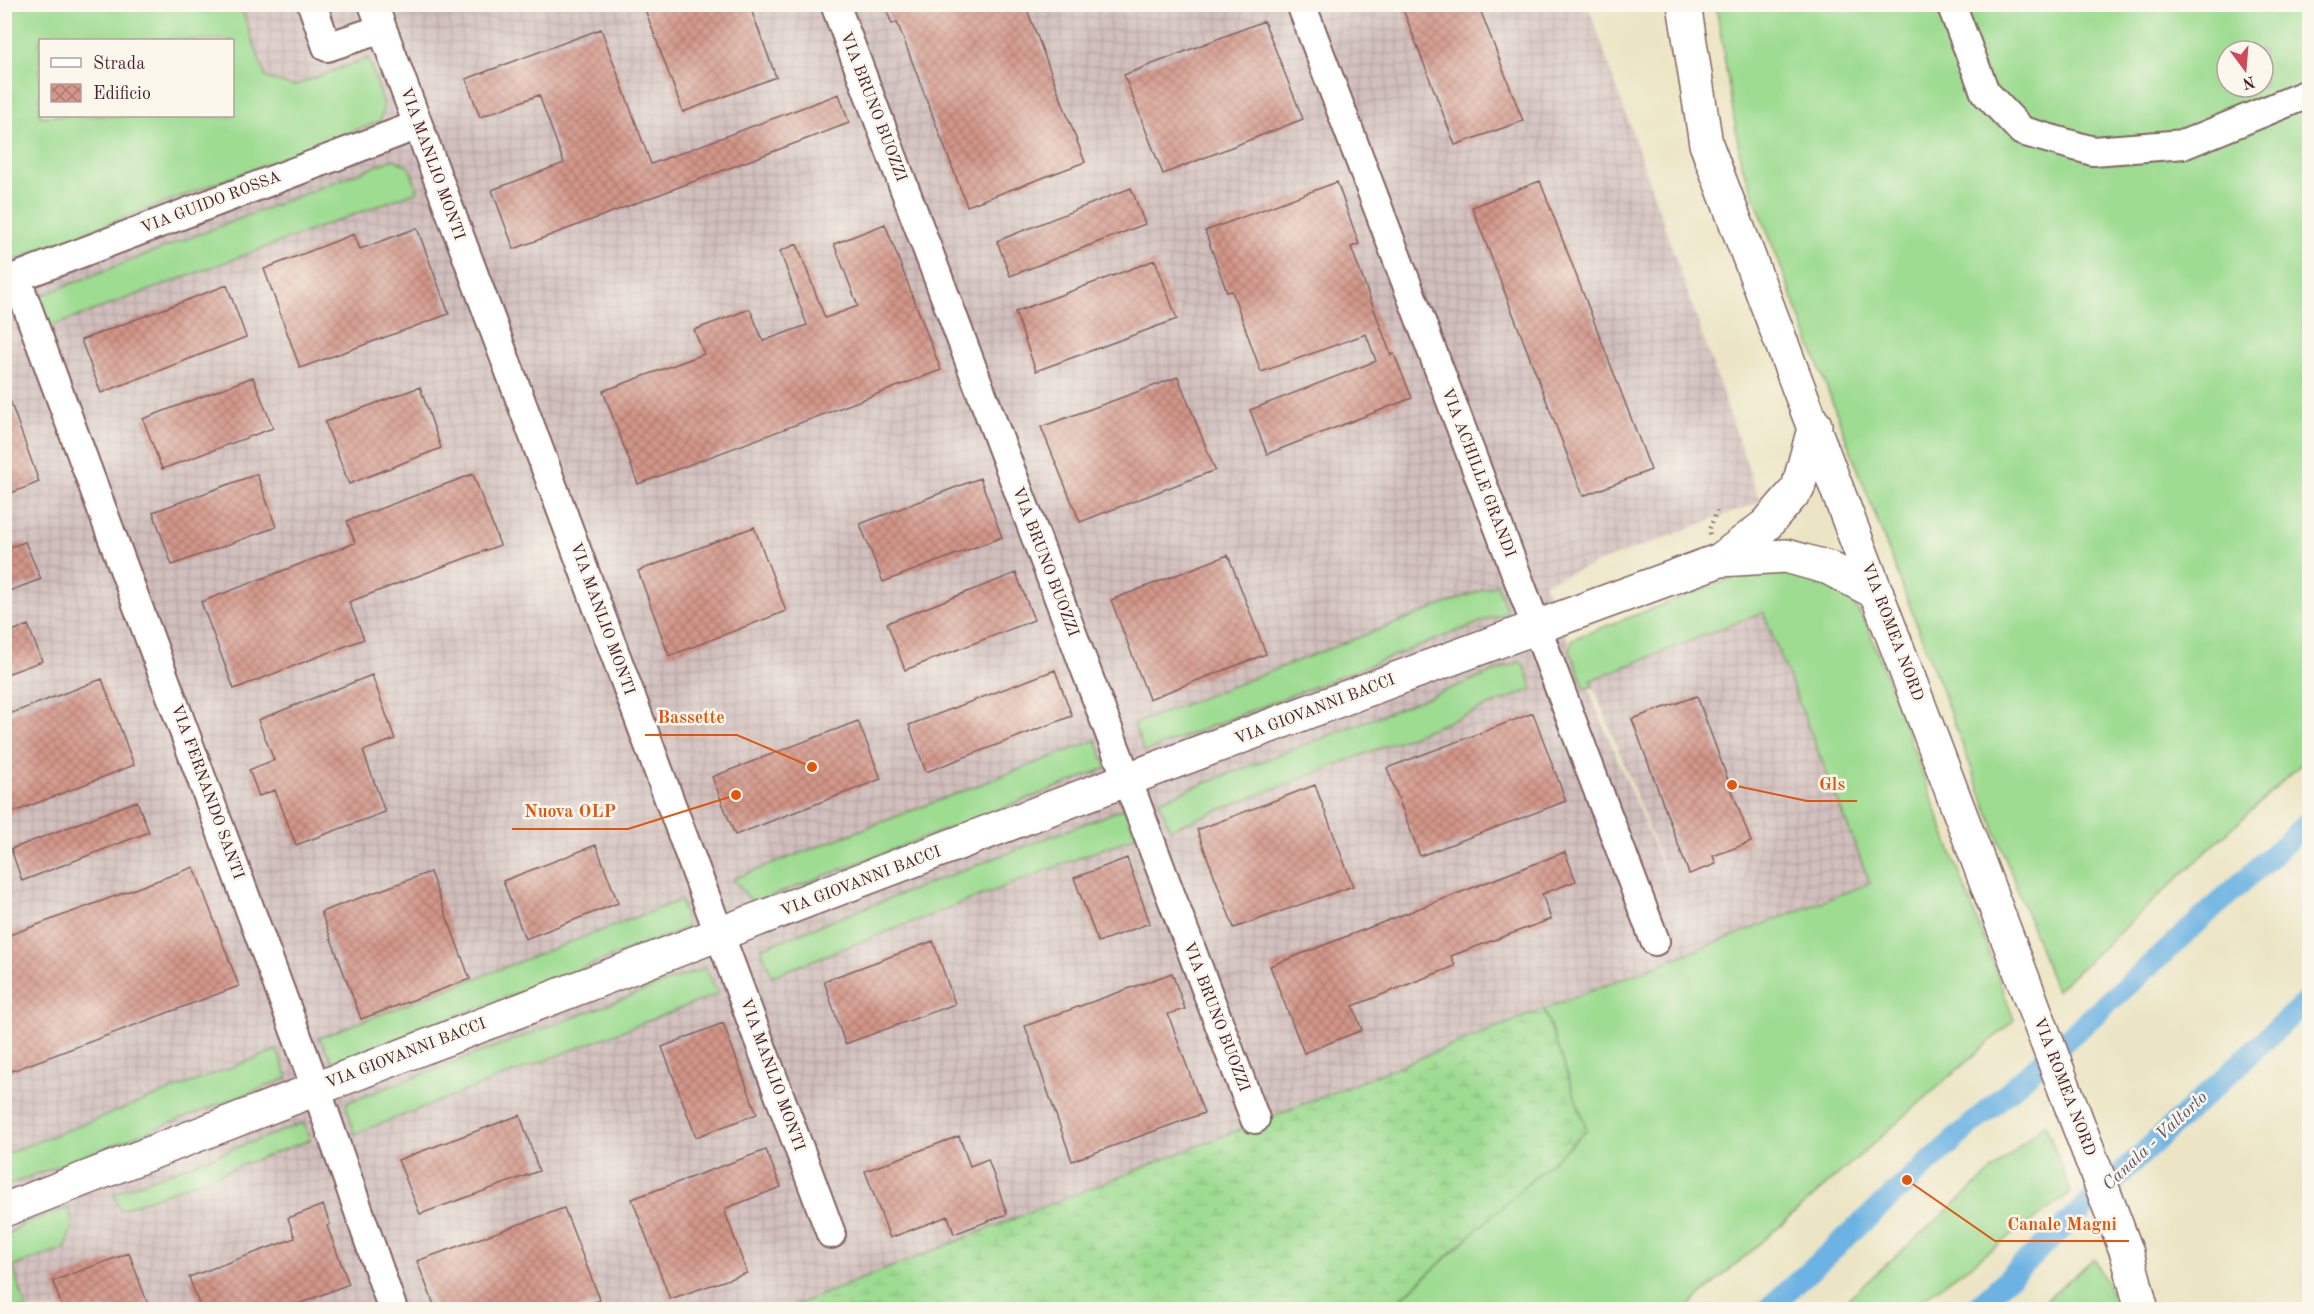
<svg xmlns="http://www.w3.org/2000/svg" width="2314" height="1314" viewBox="0 0 2314 1314" font-family="'Old Standard TT',serif">
<style>
.industrial{fill:url(#industrial-grid);fill-rule:evenodd}
.grass{fill:#9ddc91;stroke:#747e5e;stroke-width:1.5;fill-rule:evenodd}
.wetland{fill:url(#wetland-marsh);stroke:#747e5e;stroke-width:1.5}
.lines{fill:none;stroke-linecap:round;stroke-linejoin:round}
.canal{stroke:#6cb2e2;stroke-width:22}
.building{fill:url(#building-cross-hatch)}
.minor-casing{stroke:#836461;stroke-width:32}
.major-casing{stroke:#836461;stroke-width:36}
.path{stroke:#836461;stroke-width:4;stroke-dasharray:1.5 4.5;stroke-linecap:butt}
.minor{stroke:#fff;stroke-width:28}
.major{stroke:#fff;stroke-width:33}
.labels{text-anchor:middle;dominant-baseline:central;stroke-width:5;stroke-linejoin:round;paint-order:stroke}
.street-label{font-size:16px;fill:#4a1f2b;stroke:#fbf7ec}
.water-label{font-size:18px;font-style:italic;fill:#56526b;stroke:#fbf7ec}
.leader{fill:none;stroke:#e0560e;stroke-width:2}
.callout-dot{fill:#e0560e;stroke:#fbf7ec;stroke-width:2}
.callout-label{font-size:18px;text-anchor:middle;font-weight:bold;fill:#e0560e;stroke:#fbf7ec;stroke-width:5;stroke-linejoin:round;paint-order:stroke}
</style>
<defs>
<pattern id="industrial-grid" width="8" height="8" patternUnits="userSpaceOnUse" patternTransform="scale(1.5)"><rect width="8" height="8" fill="#d1bfbd"/><path d="M0 4h8M4 0v8" fill="none" stroke="#b5a4a3"/></pattern>
<pattern id="wetland-marsh" width="20" height="14" patternUnits="userSpaceOnUse" patternTransform="scale(1.5)"><rect width="20" height="14" fill="#9ddc91"/><path d="M1 5h8M5 5V1M11 12h8M15 12V8" fill="none" stroke="#89bc7d"/></pattern>
<pattern id="building-cross-hatch" width="8" height="8" patternUnits="userSpaceOnUse" patternTransform="scale(1.5)"><rect width="8" height="8" fill="#d39689"/><path d="M0 0l8 8M0 8l8-8" fill="none" stroke="#ad7a70"/></pattern>
</defs>
<rect width="100%" height="100%" fill="#fbf7ec"/>
<filter id="ink" filterUnits="userSpaceOnUse"><feTurbulence type="fractalNoise" baseFrequency=".0167" numOctaves="2"/><feDisplacementMap in="SourceGraphic" scale="12" xChannelSelector="R" yChannelSelector="G"/><feConvolveMatrix kernelMatrix="1 2 1 2 8 2 1 2 1" color-interpolation-filters="sRGB"/></filter>
<filter id="wash" filterUnits="userSpaceOnUse"><feTurbulence type="fractalNoise" baseFrequency=".008" numOctaves="4" result="noise"/><feDisplacementMap in="SourceGraphic" scale="24" xChannelSelector="R" yChannelSelector="G"/><feGaussianBlur stdDeviation="1.35" result="paint"/><feColorMatrix in="noise" values="0 0 0 0 0 0 0 0 0 0 0 0 0 0 0 0 0 1.4 0 .05"/><feComposite in="paint" operator="in"/></filter>
<g filter="url(#wash)">
<rect width="100%" height="100%" fill="#ece5c5"/>
<!-- industrial -->
<path class="industrial" d="M 5,5 L 1588,5 L 1760,502 L 1544,583 L 1681,911 L 1591,680 L 1763,612 L 1870,883 L 1544,1009 L 783,1309 L 5,1310 ZM 40,40 L 232,40 L 232,116 L 40,116 Z"/>
<!-- grass -->
<path class="grass" d="M 5,4 L 240,5 L 266,78 L 293,86 L 368,58 L 384,105 L 380,121 L 5,263 ZM 40,40 L 232,40 L 232,116 L 40,116 Z
M 1716,5 L 2309,5 L 2309,757 L 2056,991 L 1741,162 ZM 2227,51 L 2263,51 L 2263,87 L 2227,87 Z
M 394,159 L 409,167 L 418,191 L 47,328 L 37,302 L 42,295 Z
M 1803,569 L 1850,597 L 1868,627 L 2014,1020 L 1685,1309 L 1389,1310 L 1586,1130 L 1544,1009 L 1870,883 L 1763,612 L 1591,680 L 1593,687 L 1585,688 L 1570,651 L 1572,639 L 1754,570 Z
M 1497,584 L 1507,612 L 1144,752 L 1134,724 Z
M 1522,661 L 1533,689 L 1170,829 L 1159,801 Z
M 1096,740 L 1107,768 L 753,903 L 733,879 Z
M 1125,808 L 1136,836 L 772,976 L 761,948 Z
M 681,900 L 687,928 L 334,1063 L 319,1038 Z
M 705,968 L 718,994 L 354,1134 L 346,1103 Z
M 277,1050 L 288,1078 L 5,1186 L 5,1154 Z
M 303,1123 L 310,1140 L 120,1210 L 114,1193 Z
M 2045,1124 L 2071,1193 L 1909,1309 L 1836,1309 Z
M 69,1208 L 73,1224 L 65,1249 L 13,1266 L 26,1309 L 5,1309 L 5,1236 L 25,1223 Z
M 2094,1258 L 2119,1309 L 2037,1309 Z"/>
<!-- wetland -->
<path class="wetland" d="M 1544,1009 L 1587,1130 L 1389,1309 L 783,1310 Z"/>
<g class="lines">
<!-- canal -->
<path class="canal" d="M 1767,1310 C 1945,1144 2131,986 2310,820
M 1974,1310 L 2310,998"/>
</g>
<g id="blocks">
<!-- building -->
<path class="building" d="M 643,4 L 749,4 L 776,77 L 683,112 Z
M 891,4 L 1025,4 L 1085,162 L 967,206 L 897,22 L 892,24 L 886,9 Z
M 1401,4 L 1478,4 L 1523,121 L 1455,145 Z
M 1264,21 L 1303,119 L 1163,174 L 1124,75 Z
M 601,29 L 651,164 L 839,94 L 849,123 L 514,249 L 492,190 L 564,163 L 539,95 L 480,117 L 466,79 Z
M 1540,181 L 1651,470 L 1583,496 L 1472,207 Z
M 1337,182 L 1359,244 L 1351,247 L 1391,355 L 1394,354 L 1412,398 L 1267,454 L 1250,410 L 1376,361 L 1366,334 L 1261,372 L 1232,291 L 1227,292 L 1205,231 Z
M 1131,188 L 1145,224 L 1010,276 L 997,241 Z
M 885,224 L 941,370 L 638,484 L 603,391 L 704,354 L 694,330 L 750,309 L 763,341 L 807,325 L 780,251 L 797,244 L 825,318 L 858,306 L 834,244 Z
M 417,228 L 449,314 L 300,368 L 264,269 L 354,234 L 360,249 Z
M 1155,260 L 1177,319 L 1036,371 L 1015,312 Z
M 227,285 L 246,337 L 101,393 L 81,340 Z
M 253,377 L 273,428 L 162,469 L 143,419 Z
M 1178,377 L 1215,470 L 1080,522 L 1041,427 Z
M 420,387 L 441,448 L 349,484 L 325,422 Z
M 7,392 L 39,482 L 4,496 L 4,393 Z
M 257,474 L 276,527 L 172,565 L 153,512 Z
M 473,474 L 500,545 L 349,602 L 364,639 L 234,689 L 201,602 L 355,543 L 347,521 Z
M 980,478 L 1002,537 L 883,582 L 860,524 Z
M 754,527 L 786,611 L 669,656 L 638,571 Z
M 25,542 L 41,579 L 4,593 L 4,549 Z
M 1228,555 L 1266,654 L 1149,699 L 1111,600 Z
M 1016,573 L 1034,620 L 905,670 L 887,623 Z
M 28,625 L 42,661 L 4,675 L 4,634 Z
M 1055,670 L 1072,716 L 926,772 L 909,725 Z
M 372,675 L 395,739 L 363,751 L 385,812 L 296,845 L 275,790 L 259,796 L 249,770 L 274,760 L 258,720 Z
M 102,679 L 134,765 L 4,816 L 4,716 Z
M 1697,696 L 1751,842 L 1713,856 L 1716,864 L 1689,874 L 1632,719 Z
M 1533,713 L 1566,801 L 1420,856 L 1387,768 Z
M 858,721 L 881,779 L 735,835 L 712,777 Z
M 1315,785 L 1353,886 L 1234,928 L 1197,830 Z
M 137,801 L 149,832 L 22,881 L 11,849 Z
M 596,845 L 618,903 L 525,939 L 503,881 Z
M 1565,852 L 1576,881 L 1542,894 L 1551,919 L 1451,956 L 1455,966 L 1353,1006 L 1362,1030 L 1304,1053 L 1270,966 Z
M 1127,858 L 1150,923 L 1098,942 L 1074,878 Z
M 194,867 L 239,986 L 4,1074 L 4,937 Z
M 430,872 L 470,979 L 361,1019 L 321,912 Z
M 933,941 L 955,1004 L 845,1044 L 824,981 Z
M 1172,973 L 1185,1009 L 1168,1014 L 1204,1113 L 1072,1161 L 1025,1026 Z
M 723,1023 L 757,1114 L 696,1137 L 662,1047 Z
M 520,1115 L 539,1171 L 420,1214 L 398,1160 Z
M 959,1136 L 970,1166 L 988,1159 L 1007,1214 L 954,1234 L 948,1216 L 890,1238 L 865,1171 Z
M 766,1150 L 781,1187 L 724,1209 L 747,1273 L 670,1299 L 632,1199 Z
M 323,1205 L 330,1224 L 327,1226 L 349,1284 L 283,1310 L 201,1310 L 189,1277 L 295,1238 L 288,1218 Z
M 564,1208 L 600,1300 L 575,1310 L 436,1310 L 417,1261 Z
M 129,1253 L 150,1310 L 63,1310 L 53,1281 Z"/>
</g>
</g>
<g filter="url(#ink)">
<use href="#blocks" fill-opacity="0" stroke="#836461" stroke-width="1.5"/>
<g class="lines">
<defs>
<path id="minor" d="M 312,4 L 327,47 L 382,29
M 373,4 L 831,1234
M 835,4 L 1255,1119
M 1301,4 L 1655,941
M 1951,4 L 1985,92 L 2022,131 L 2093,151 L 2185,144 L 2310,93
M 16,277 L 316,1088 L 393,1310
M 4,282 L 418,125"/>
<path id="major" d="M 1684,4 L 1706,144 L 2127,1253 L 2142,1310
M 1720,560 L 1766,525 L 1798,488 L 1815,425
M 4,1210 C 574,988 1145,769 1720,560 L 1786,556 L 1829,568 L 1877,593"/>
</defs>
<!-- minor casing -->
<use href="#minor" class="minor-casing"/>
<!-- major casing -->
<use href="#major" class="major-casing"/>
<!-- path -->
<path class="path" d="M 1710,534 L 1709,529 L 1717,511
M 2066,1310 L 2072,1305"/>
<!-- minor -->
<use href="#minor" class="minor"/>
<!-- major -->
<use href="#major" class="major"/>
</g>
</g>
<g class="labels">
<!-- street labels -->
<g class="street-label">
<text transform="translate(873 107) rotate(69)">VIA BRUNO BUOZZI</text>
<text transform="translate(432 164) rotate(70)">VIA MANLIO MONTI</text>
<text transform="translate(211 203) rotate(-21)">VIA GUIDO ROSSA</text>
<text transform="translate(1478 473) rotate(69)">VIA ACHILLE GRANDI</text>
<text transform="translate(1045 562) rotate(69)">VIA BRUNO BUOZZI</text>
<text transform="translate(602 619) rotate(70)">VIA MANLIO MONTI</text>
<text transform="translate(1892 632) rotate(69)">VIA ROMEA NORD</text>
<text transform="translate(1315 710) rotate(-21)">VIA GIOVANNI BACCI</text>
<text transform="translate(207 792) rotate(70)">VIA FERNANDO SANTI</text>
<text transform="translate(861 882) rotate(-21)">VIA GIOVANNI BACCI</text>
<text transform="translate(1216 1017) rotate(69)">VIA BRUNO BUOZZI</text>
<text transform="translate(406 1054) rotate(-21)">VIA GIOVANNI BACCI</text>
<text transform="translate(772 1075) rotate(70)">VIA MANLIO MONTI</text>
<text transform="translate(2064 1087) rotate(69)">VIA ROMEA NORD</text>
</g>
<!-- water labels -->
<g class="water-label">
<text transform="translate(2155 1141) rotate(-43)">Canala - Valtorto</text>
</g>
</g>
<!-- callouts -->
<path class="leader" d="M812 767L737 735H645M1732 785L1807 801H1857M736 795L628 829H512M1907 1180L1995 1241H2129"/>
<g class="callout-dot">
<circle cx="812" cy="767" r="6"/>
<circle cx="1732" cy="785" r="6"/>
<circle cx="736" cy="795" r="6"/>
<circle cx="1907" cy="1180" r="6"/>
</g>
<g class="callout-label">
<text x="691" y="723">Bassette</text>
<text x="1832" y="790">Gls</text>
<text x="570" y="817">Nuova OLP</text>
<text x="2062" y="1230">Canale Magni</text>
</g>
<!-- margin -->
<rect width="2314" height="1314" fill="none" stroke="#fbf7ec" stroke-width="24"/>
<!-- legend -->
<rect x="39" y="39" width="195" height="78" fill="#fbf7ec" stroke="#b4a19f" stroke-width="1.5"/>
<rect x="51" y="58" width="30" height="9" fill="#ffffff" stroke="#b4a19f" stroke-width="1.5"/>
<text x="93" y="69" font-size="18" fill="#4a1f2b">Strada</text>
<rect x="51" y="84" width="30" height="18" fill="url(#building-cross-hatch)" stroke="#b4a19f" stroke-width="1.5"/>
<text x="93" y="99" font-size="18" fill="#4a1f2b">Edificio</text>
<!-- north arrow -->
<g transform="translate(2245 69) rotate(164)"><circle r="28" fill="#fbf7ec" stroke="#b4a19f" stroke-width="1.5"/>
<path d="M0-4.5L10 22L0 15L-10 22Z" fill="#d1495b"/>
<text y="-9" font-size="16" font-weight="bold" text-anchor="middle" fill="#4a1f2b">N</text>
</g>
</svg>
